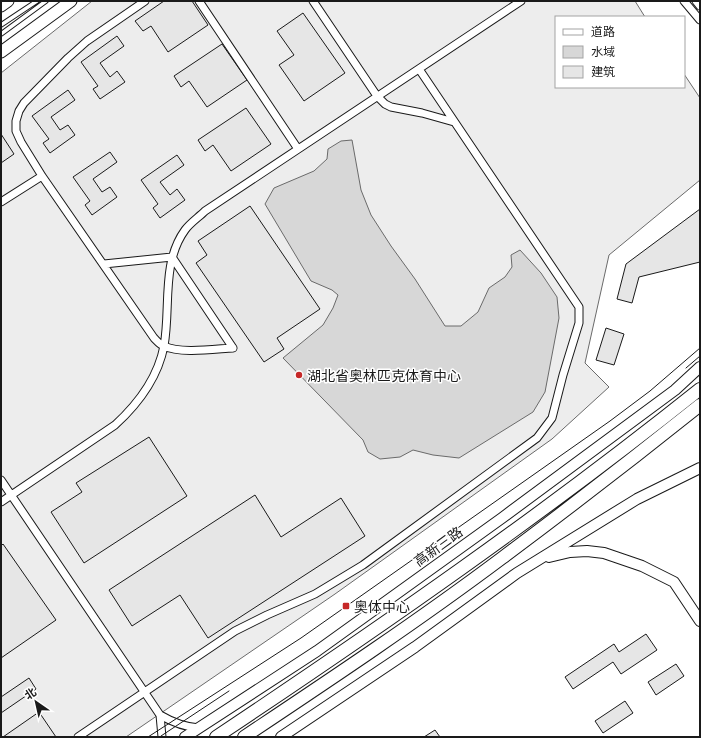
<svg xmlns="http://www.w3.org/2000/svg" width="701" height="738" viewBox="0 0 701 738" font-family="Inter,'Noto Sans SC',sans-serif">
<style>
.built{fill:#ededed;stroke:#6a6a6a}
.water{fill:#d7d7d7;stroke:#6a6a6a}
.building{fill:#e6e6e6;stroke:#1a1a1a}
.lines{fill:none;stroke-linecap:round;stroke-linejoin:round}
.service-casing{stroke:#1a1a1a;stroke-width:5.5}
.minor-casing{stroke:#1a1a1a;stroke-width:9}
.secondary-casing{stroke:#1a1a1a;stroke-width:12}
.primary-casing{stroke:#1a1a1a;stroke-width:13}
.trunk-casing{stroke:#1a1a1a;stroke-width:14}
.service{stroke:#fff;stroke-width:3.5}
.minor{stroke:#fff;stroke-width:7}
.secondary{stroke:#fff;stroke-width:10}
.primary{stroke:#fff;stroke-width:11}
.trunk{stroke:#fff;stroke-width:12}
.tram{stroke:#1a1a1a;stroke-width:1}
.poi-dot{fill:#c62828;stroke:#fff;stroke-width:1.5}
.labels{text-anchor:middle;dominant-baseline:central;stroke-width:3;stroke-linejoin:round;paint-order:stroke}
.poi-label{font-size:14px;fill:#1a1a1a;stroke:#fff;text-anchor:start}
.street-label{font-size:14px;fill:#1a1a1a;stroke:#fff}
</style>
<rect width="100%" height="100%" fill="#fff"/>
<!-- built -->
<path class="built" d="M 92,1 L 635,1 L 645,17 L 556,17 L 556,87 L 684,87 L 684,74 L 700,98 L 700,180 L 609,255 L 585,363 L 609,387 L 552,439 L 335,594 L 126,737 L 1,737 L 1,73 Z"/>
<!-- water -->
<path class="water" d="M 352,140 L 361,190 L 371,215 L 391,246 L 415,279 L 445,326 L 461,326 L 478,312 L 489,288 L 505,277 L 512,267 L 511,255 L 520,250 L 541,273 L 557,297 L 559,318 L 545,392 L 533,412 L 459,458 L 433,455 L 413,450 L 400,457 L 380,459 L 368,452 L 363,440 L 283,358 L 323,325 L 333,308 L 338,295 L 332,290 L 311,281 L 265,204 L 274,188 L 314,171 L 327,159 L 328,149 L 341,141 Z"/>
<!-- building -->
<path class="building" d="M 164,1 L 192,1 L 208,25 L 168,52 L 151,26 L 143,31 L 135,21 Z
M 303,13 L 345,73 L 304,101 L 279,65 L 294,55 L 277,31 Z
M 117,36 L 124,46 L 100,63 L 110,77 L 117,71 L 125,82 L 100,99 L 93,89 L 98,86 L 81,62 Z
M 222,44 L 247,80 L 207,107 L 189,81 L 181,87 L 174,76 Z
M 68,90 L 75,100 L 51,117 L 60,130 L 68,125 L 75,135 L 50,153 L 43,143 L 49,139 L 32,116 Z
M 246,108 L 271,144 L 231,171 L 213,145 L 205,151 L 198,140 Z
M 1,134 L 14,154 L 1,163 Z
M 110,152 L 117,162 L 93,179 L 102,192 L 110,187 L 117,197 L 92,215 L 85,205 L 90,201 L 73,177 Z
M 177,155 L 184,165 L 160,182 L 170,195 L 177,189 L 185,200 L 160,218 L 153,208 L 158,204 L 141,180 Z
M 250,206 L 320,309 L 277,338 L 284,349 L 264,362 L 196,263 L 207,255 L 198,241 Z
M 700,209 L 700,262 L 639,277 L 632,303 L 617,299 L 626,264 Z
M 606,328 L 624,334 L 614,365 L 596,360 Z
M 149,437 L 187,496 L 84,563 L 51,512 L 82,492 L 76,483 Z
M 255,495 L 281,537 L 341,498 L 365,536 L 208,638 L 180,595 L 132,626 L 109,590 Z
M 3,544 L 56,620 L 1,658 L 1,546 Z
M 646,634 L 657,650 L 621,674 L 613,662 L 573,689 L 565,677 L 614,644 L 619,652 Z
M 676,664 L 684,676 L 656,695 L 648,682 Z
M 29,678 L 36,689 L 1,713 L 1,697 Z
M 625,701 L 633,713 L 603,733 L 595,721 Z
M 39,712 L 56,737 L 3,737 Z
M 435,730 L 440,737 L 424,737 Z"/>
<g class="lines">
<defs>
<path id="service" d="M 1,25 L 37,1
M 1,34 L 46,1"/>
<path id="minor" d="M 145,1 L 87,41 L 68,58 L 24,103 L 19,111 L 16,121 L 16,131 L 21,142 L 42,176 L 154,338 C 157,341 160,345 164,346 C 180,354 215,349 233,348
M 199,1 L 298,149
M 313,1 L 377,96 L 385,104 L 391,107 L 422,113 L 454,122
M 684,1 L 700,20
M 696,1 L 700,6
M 1,202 L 42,176
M 104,264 L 172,257 L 233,348
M 1,480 L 160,715 L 162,737
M 1,502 L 115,425 C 138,404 158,377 164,346 C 171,308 161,263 185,230 C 190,223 199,217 205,211 L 521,1
M 160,715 C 172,722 184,727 199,728
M 78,737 L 235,631 L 267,615 L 315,594 L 363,565 L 537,438 L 552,418 L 563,375 L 579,323 L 579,307 L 419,69"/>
<path id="secondary" d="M 549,557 L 570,552 L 587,551 L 604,553 L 642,566 L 674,582 L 700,621
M 185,737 L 317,651 L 502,518 L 675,390 L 700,367
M 281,737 L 415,647 L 517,573 L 637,499 L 700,468"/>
<path id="primary" d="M 1,6 L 8,1
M 1,52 L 71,1"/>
<path id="trunk" d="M 216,737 C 381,627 545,513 700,389
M 244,737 C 331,679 418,621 502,558 C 569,508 635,457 700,405"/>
</defs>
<!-- service casing -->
<use href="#service" class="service-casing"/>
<!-- minor casing -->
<use href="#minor" class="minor-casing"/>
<!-- secondary casing -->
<use href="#secondary" class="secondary-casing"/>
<!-- primary casing -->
<use href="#primary" class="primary-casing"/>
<!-- trunk casing -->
<use href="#trunk" class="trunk-casing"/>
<!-- service -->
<use href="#service" class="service"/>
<!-- minor -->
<use href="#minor" class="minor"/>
<!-- secondary -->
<use href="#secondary" class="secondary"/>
<!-- primary -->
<use href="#primary" class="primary"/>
<!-- trunk -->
<use href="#trunk" class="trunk"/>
<!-- tram -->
<path class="tram" d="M 686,368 L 700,356
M 161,736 L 229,691
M 148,737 L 301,638 L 610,421 L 650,391 L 700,348"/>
</g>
<!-- markers -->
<g class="poi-dot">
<circle cx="299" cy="375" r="4"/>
<rect x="342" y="602" width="8" height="8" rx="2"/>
</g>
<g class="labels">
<!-- poi labels -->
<g class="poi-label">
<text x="307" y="375">湖北省奥林匹克体育中心</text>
<text x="354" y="606">奥体中心</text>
</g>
<!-- street labels -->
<g class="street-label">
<text transform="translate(438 546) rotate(-36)">高新三路</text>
</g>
</g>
<!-- border -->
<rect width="701" height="738" fill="none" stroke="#1a1a1a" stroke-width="4"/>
<!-- legend -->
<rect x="555" y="16" width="130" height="72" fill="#ffffff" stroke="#a3a3a3"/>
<rect x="563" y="29" width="20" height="6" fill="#ffffff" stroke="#a3a3a3"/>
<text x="591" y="36" font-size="12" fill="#1a1a1a">道路</text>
<rect x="563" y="46" width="20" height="12" fill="#d7d7d7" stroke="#a3a3a3"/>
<text x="591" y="56" font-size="12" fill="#1a1a1a">水域</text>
<rect x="563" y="66" width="20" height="12" fill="#e6e6e6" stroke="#a3a3a3"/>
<text x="591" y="76" font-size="12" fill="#1a1a1a">建筑</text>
<!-- north arrow -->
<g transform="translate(36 702) rotate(326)" stroke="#ffffff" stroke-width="3" paint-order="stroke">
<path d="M0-3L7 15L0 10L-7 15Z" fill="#1a1a1a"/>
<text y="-6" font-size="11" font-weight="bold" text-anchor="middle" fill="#1a1a1a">北</text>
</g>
</svg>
